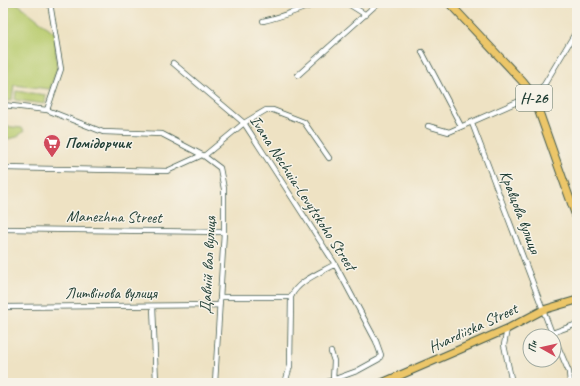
<svg xmlns="http://www.w3.org/2000/svg" width="580" height="386" viewBox="0 0 580 386" font-family="Caveat,sans-serif">
<style>
.green{fill:#b9cc6f;stroke:#6c8452}
.lines{fill:none;stroke-linecap:round;stroke-linejoin:round}
.minor-casing{stroke:#3e5649;stroke-width:6}
.primary-casing{stroke:#3e5649;stroke-width:9}
.minor{stroke:#fff;stroke-width:4.5}
.primary{stroke:#ecc669;stroke-width:7}
.labels{text-anchor:middle;dominant-baseline:central;stroke-width:3;stroke-linejoin:round;paint-order:stroke}
.shield{fill:#f7f3e8;stroke:#60746a;stroke-width:1}
.shield-label{font-size:15px;font-weight:bold;fill:#1f3d34}
.poi-label{font-size:16px;font-weight:bold;fill:#1f3d34;stroke:#f7f3e8;text-anchor:start}
.street-label{font-size:16px;fill:#1f3d34;stroke:#f7f3e8}
</style>
<rect width="100%" height="100%" fill="#f7f3e8"/>
<filter id="ink" filterUnits="userSpaceOnUse"><feTurbulence type="fractalNoise" baseFrequency=".025" numOctaves="2"/><feDisplacementMap in="SourceGraphic" scale="8" xChannelSelector="R" yChannelSelector="G"/><feConvolveMatrix kernelMatrix="1 2 1 2 8 2 1 2 1" color-interpolation-filters="sRGB"/></filter>
<filter id="wash" filterUnits="userSpaceOnUse"><feTurbulence type="fractalNoise" baseFrequency=".012" numOctaves="4" result="noise"/><feDisplacementMap in="SourceGraphic" scale="16" xChannelSelector="R" yChannelSelector="G"/><feGaussianBlur stdDeviation="0.9" result="paint"/><feColorMatrix in="noise" values="0 0 0 0 0 0 0 0 0 0 0 0 0 0 0 0 0 1.4 0 .05"/><feComposite in="paint" operator="in"/></filter>
<g filter="url(#wash)">
<rect width="100%" height="100%" fill="#eee2c3"/>
<!-- green -->
<path class="green" d="M 3,3 L 18,4 L 55,33 L 57,69 L 50,89 L 14,85 L 12,100 L 3,102 Z
M 16,91 L 46,95 L 45,104 L 15,100 Z
M 3,126 L 22,128 L 24,131 L 17,137 L 3,140 Z"/>
</g>
<g filter="url(#ink)">
<g class="lines">
<defs>
<path id="minor" d="M 347,3 L 366,15
M 263,21 C 282,17 300,9 319,3
M 422,52 L 461,126
M 173,63 L 244,123 L 335,264 L 376,341 L 381,355 L 379,359 L 357,371 L 324,383
M 298,75 L 378,3
M 3,105 L 47,110 L 103,132 L 162,134 L 204,156 L 220,168 L 224,189 L 224,232 L 215,383
M 47,110 L 61,69 L 50,3
M 472,123 L 553,336
M 428,126 L 449,132 L 533,95 L 544,85 L 577,30
M 204,156 L 244,123 L 266,110 L 273,110 L 304,122 L 329,158
M 3,168 L 167,171 L 200,156
M 3,229 L 224,232
M 220,297 L 291,297
M 153,306 L 156,383
M 3,307 L 219,305
M 507,329 L 504,345 L 512,383
M 552,333 L 577,324
M 554,337 L 569,372 L 570,383
M 331,352 L 334,361 L 333,380
M 285,383 L 290,366 L 291,297 C 297,281 322,272 335,264"/>
<path id="primary" d="M 449,3 L 523,82 L 533,95 L 577,219
M 382,383 L 507,329 L 543,310 L 577,300"/>
</defs>
<!-- minor casing -->
<use href="#minor" class="minor-casing"/>
<!-- primary casing -->
<use href="#primary" class="primary-casing"/>
<!-- minor -->
<use href="#minor" class="minor"/>
<!-- primary -->
<use href="#primary" class="primary"/>
</g>
</g>
<!-- icons -->
<defs>
<symbol id="supermarket-pin" viewBox="-11 -11 22 30"><path d="M0 17L-7.5 6A9.5 9.5 0 1 1 7.5 6Z" fill="#d1495b" stroke="#f7f3e8"/><path d="M-6-5.5h2.5l.6 2H6L4.5 2H-2.5L-4.4-4H-6ZM-1.5 3.2a1.3 1.3 0 1 0 .1 0ZM3 3.2a1.3 1.3 0 1 0 .1 0Z" fill="#fff"/></symbol>
</defs>
<g fill-rule="evenodd">
<use href="#supermarket-pin" x="42" y="133" width="20" height="27"/>
</g>
<g class="labels">
<!-- shield labels -->
<rect class="shield" x="516" y="85" width="36" height="26" rx="3"/>
<g class="shield-label">
<text x="534" y="98">Н-26</text>
</g>
<!-- poi labels -->
<g class="poi-label">
<text x="65" y="143">Помідорчик</text>
</g>
<!-- street labels -->
<g class="street-label">
<text transform="translate(303 193) rotate(57)">Ivana Nechuia-Levytskoho Street</text>
<text transform="translate(520 212) rotate(69)">Кравцова вулиця</text>
<text transform="translate(114 217) rotate(1)">Manezhna Street</text>
<text transform="translate(208 265) rotate(-87)">Давній вал вулиця</text>
<text x="111" y="293">Литвінова вулиця</text>
<text transform="translate(473 328) rotate(-25)">Hvardiiska Street</text>
</g>
</g>
<!-- margin -->
<rect width="580" height="386" fill="none" stroke="#f7f3e8" stroke-width="16"/>
<!-- north arrow -->
<g transform="translate(542 348) rotate(278)"><circle r="19" fill="#f7f3e8" stroke="#a1aaa0"/>
<path d="M0-3L7 15L0 10L-7 15Z" fill="#d1495b"/>
<text y="-6" font-size="11" font-weight="bold" text-anchor="middle" fill="#1f3d34">Пн</text>
</g>
</svg>
